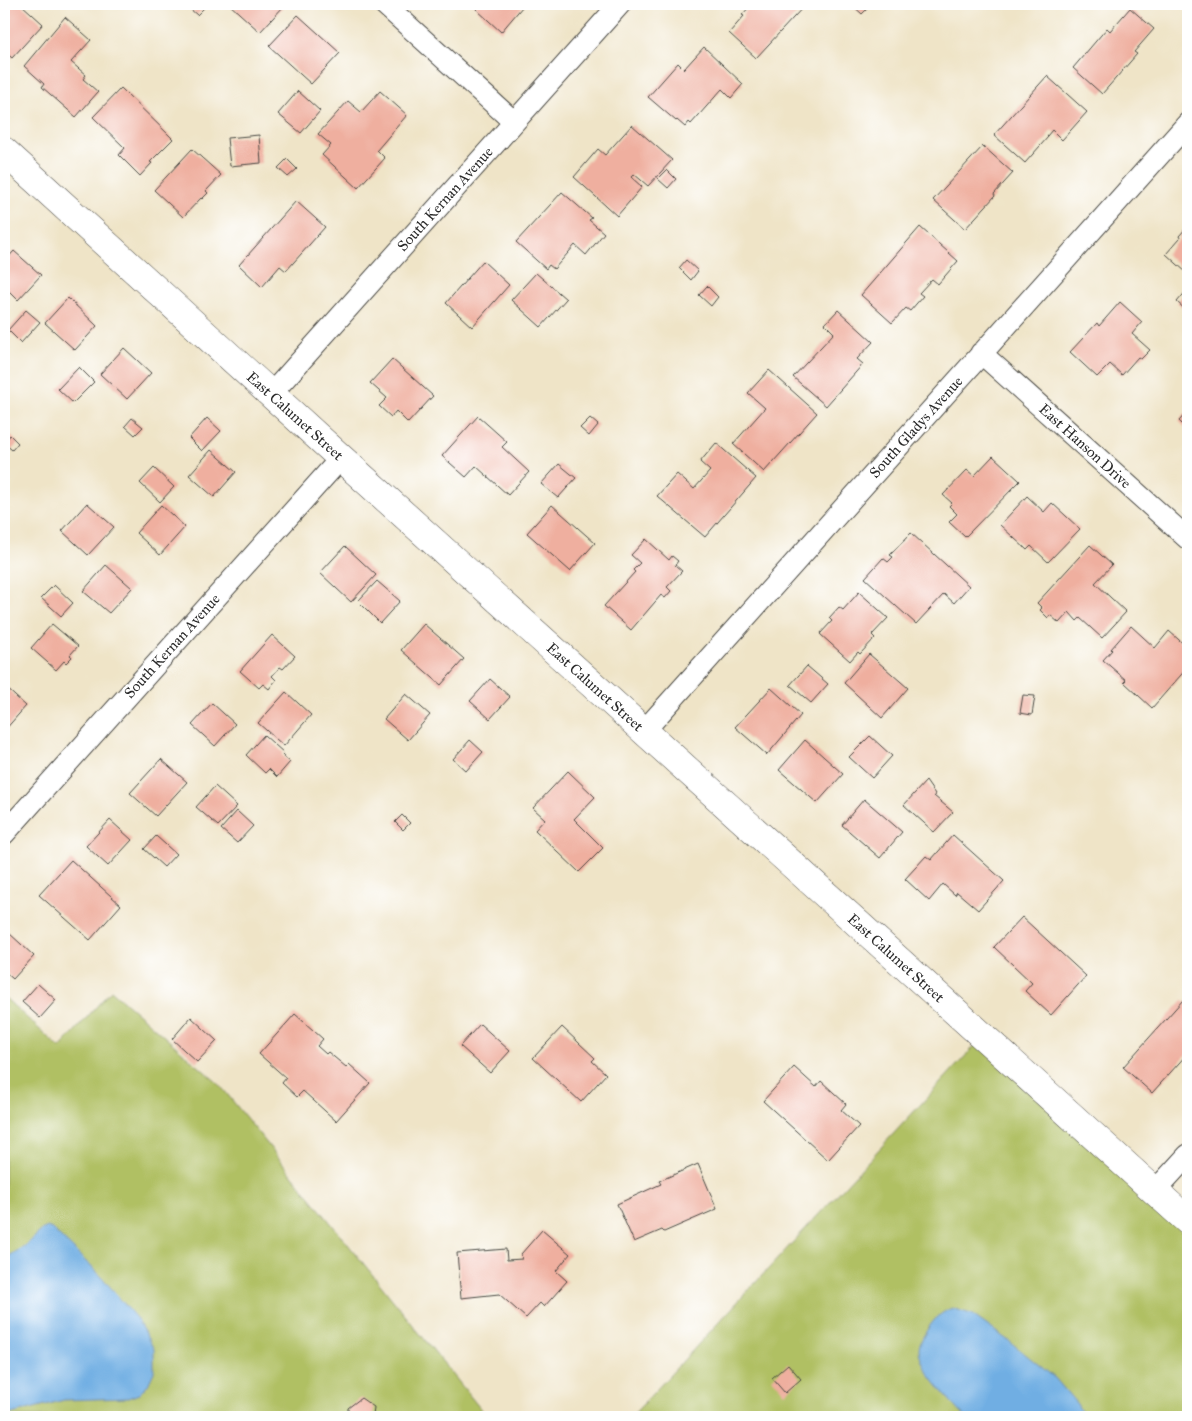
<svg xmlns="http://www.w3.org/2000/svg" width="1192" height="1421" viewBox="0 0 1192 1421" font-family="'IM FELL Great Primer',serif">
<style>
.green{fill:#b0c063;stroke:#6e7647}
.water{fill:#70aee3;stroke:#4e6c87}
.building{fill:#efaf9f}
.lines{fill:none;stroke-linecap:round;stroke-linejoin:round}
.street-casing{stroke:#484742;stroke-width:23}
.secondary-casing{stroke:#484742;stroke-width:29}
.street{stroke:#fff;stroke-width:21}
.secondary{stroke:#fff;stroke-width:28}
.labels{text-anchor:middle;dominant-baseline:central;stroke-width:5;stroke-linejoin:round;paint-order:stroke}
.street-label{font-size:15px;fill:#2b2b2b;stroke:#fff}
</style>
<rect width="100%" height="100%" fill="#fff"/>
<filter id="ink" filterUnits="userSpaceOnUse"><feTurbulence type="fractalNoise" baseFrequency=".02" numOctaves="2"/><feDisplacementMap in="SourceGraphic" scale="10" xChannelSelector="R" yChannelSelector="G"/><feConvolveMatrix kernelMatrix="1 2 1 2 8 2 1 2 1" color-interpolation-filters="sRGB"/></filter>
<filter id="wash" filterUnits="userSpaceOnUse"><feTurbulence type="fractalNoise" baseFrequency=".0096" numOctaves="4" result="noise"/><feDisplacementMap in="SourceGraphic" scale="20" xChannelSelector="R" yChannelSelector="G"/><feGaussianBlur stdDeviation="1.12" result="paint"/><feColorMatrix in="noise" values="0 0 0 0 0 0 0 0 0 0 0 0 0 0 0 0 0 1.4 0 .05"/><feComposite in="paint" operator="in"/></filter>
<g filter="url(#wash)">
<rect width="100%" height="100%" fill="#efe4c7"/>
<!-- green -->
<path class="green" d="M 111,990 L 219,1084 L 487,1417 L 4,1417 L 4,997 L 60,1048 Z
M 984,1036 L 1188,1221 L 1188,1417 L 631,1417 Z"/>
<!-- water -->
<path class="water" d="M 47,1227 L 52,1229 L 101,1276 L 136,1318 L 154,1349 L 154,1372 L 148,1385 L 139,1394 L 128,1398 L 64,1400 L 4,1416 L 4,1259 L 25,1246 L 42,1230 Z
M 952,1308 L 971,1314 L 1009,1341 L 1055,1378 L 1077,1404 L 1084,1417 L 965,1417 C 951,1401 918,1370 919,1348 C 920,1341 925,1333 929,1327 C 935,1318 942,1312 952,1308 Z"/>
<g id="blocks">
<!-- building -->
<path class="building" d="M 4,4 L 21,4 L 43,24 L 12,58 L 4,51 Z
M 195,4 L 208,4 L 197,15 L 190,9 Z
M 229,4 L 282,4 L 284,6 L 260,32 Z
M 473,4 L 521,4 L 523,6 L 501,32 L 476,9 L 477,7 Z
M 752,4 L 806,4 L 756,58 L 729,33 L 744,16 L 742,15 Z
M 851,4 L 872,4 L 862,14 Z
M 1130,8 L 1154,29 L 1134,52 L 1137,54 L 1102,94 L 1073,68 L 1107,28 L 1110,31 Z
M 298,15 L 340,53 L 311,84 L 269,46 Z
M 65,17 L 91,40 L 71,62 L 86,75 L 83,79 L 98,92 L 76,117 L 42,87 L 44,84 L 24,66 Z
M 704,47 L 743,84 L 731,98 L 722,89 L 691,124 L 689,122 L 685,127 L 677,120 L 676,121 L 648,97 L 678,63 L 684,69 Z
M 1047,76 L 1087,112 L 1062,140 L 1052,130 L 1047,136 L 1048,137 L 1025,163 L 994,135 Z
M 121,88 L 173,139 L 150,162 L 152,163 L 140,176 L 119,155 L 125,148 L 93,117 Z
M 298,91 L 320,111 L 301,133 L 278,114 Z
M 380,91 L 407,115 L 377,150 L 385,158 L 358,188 L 322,155 L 331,145 L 318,134 L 348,101 L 361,112 Z
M 632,125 L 672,160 L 648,186 L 634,174 L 631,177 L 642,187 L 617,216 L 574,177 L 598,149 L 605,155 Z
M 259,135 L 261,163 L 230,166 L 227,138 Z
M 983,146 L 1013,173 L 994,194 L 995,196 L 965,229 L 933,200 Z
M 192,149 L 221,175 L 206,191 L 208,193 L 202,199 L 201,198 L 183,217 L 154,190 Z
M 287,159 L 297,169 L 288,177 L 278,168 Z
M 667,170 L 676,179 L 668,188 L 658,179 Z
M 562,192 L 592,218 L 589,220 L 604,233 L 586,255 L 575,245 L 554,269 L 549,265 L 546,269 L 516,242 Z
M 296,201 L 325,227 L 286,271 L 280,266 L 262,287 L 239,265 Z
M 1188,226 L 1188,271 L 1187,273 L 1166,254 L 1180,238 L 1179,236 Z
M 920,227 L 958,261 L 938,284 L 932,279 L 919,293 L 923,296 L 910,311 L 906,308 L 892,323 L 861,295 Z
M 14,251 L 41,275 L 18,300 L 4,286 L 4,262 Z
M 686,260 L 698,271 L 691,280 L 679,268 Z
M 483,261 L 509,285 L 472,327 L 446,303 Z
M 536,273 L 566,299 L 541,327 L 511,300 Z
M 707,286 L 718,297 L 711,306 L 699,295 Z
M 1188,289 L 1188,312 L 1177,302 Z
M 68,298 L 97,326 L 75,350 L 45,323 Z
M 1120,302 L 1142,322 L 1132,334 L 1150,350 L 1141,359 L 1138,357 L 1122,375 L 1110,364 L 1097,377 L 1070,352 L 1097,323 L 1099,326 Z
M 26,310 L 40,322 L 21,343 L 8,330 Z
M 838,310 L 873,342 L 857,359 L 863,364 L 826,406 L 793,377 L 834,333 L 825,324 Z
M 124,348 L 151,373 L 127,399 L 100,374 Z
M 392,359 L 433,396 L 408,423 L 396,411 L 391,417 L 379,406 L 387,398 L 370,383 Z
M 79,367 L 94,382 L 73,403 L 58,389 Z
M 769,370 L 817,413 L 764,472 L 733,444 L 765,408 L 748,393 Z
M 1188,411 L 1188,430 L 1179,421 Z
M 478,416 L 507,442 L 502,447 L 529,472 L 508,495 L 476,466 L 466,477 L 442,456 Z
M 132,418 L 143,427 L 135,435 L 125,426 Z
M 207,418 L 221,431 L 202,451 L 189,438 Z
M 590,418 L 598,425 L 589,436 L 580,428 Z
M 10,435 L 18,443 L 12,450 L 4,443 Z
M 716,443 L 756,478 L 705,537 L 657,496 L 677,474 L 694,489 L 710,471 L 700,462 Z
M 211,450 L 236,472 L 214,497 L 189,475 Z
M 993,456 L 1020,481 L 965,537 L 949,522 L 957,514 L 949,506 L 952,503 L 943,495 L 967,470 L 974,476 Z
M 559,464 L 576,478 L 558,498 L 541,484 Z
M 154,468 L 174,487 L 160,502 L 140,483 Z
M 1027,496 L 1044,512 L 1052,503 L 1080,529 L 1048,562 L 1031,546 L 1027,550 L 1000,525 Z
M 87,503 L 114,527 L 88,555 L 62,531 Z
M 161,505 L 185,527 L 160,555 L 136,533 Z
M 552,505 L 595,543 L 570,571 L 527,533 Z
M 911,533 L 969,586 L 954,603 L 944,594 L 916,624 L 865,578 L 883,558 L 888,562 L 893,557 L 890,555 Z
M 646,539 L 669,560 L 672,556 L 678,561 L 675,565 L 682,571 L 667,587 L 671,591 L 665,598 L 661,595 L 631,630 L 604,606 L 635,572 L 633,570 L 640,563 L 631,555 Z
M 1090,545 L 1112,565 L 1095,583 L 1126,612 L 1102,638 L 1080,618 L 1077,621 L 1069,612 L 1059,623 L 1050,615 L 1048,618 L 1040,610 L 1042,608 L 1037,603 Z
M 345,546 L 376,575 L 351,602 L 320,573 Z
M 106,565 L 132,588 L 109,613 L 83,591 Z
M 377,581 L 400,601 L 380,623 L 358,601 Z
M 54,585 L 73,603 L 61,616 L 41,598 Z
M 859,592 L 888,618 L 872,635 L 875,638 L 860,654 L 858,652 L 850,661 L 820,634 L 832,621 L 829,618 L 839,607 L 843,610 Z
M 52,624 L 78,646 L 70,655 L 72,657 L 66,663 L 64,661 L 56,670 L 31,648 Z
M 424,624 L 464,659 L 441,685 L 401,650 Z
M 1131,626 L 1155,648 L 1169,631 L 1188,648 L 1188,667 L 1152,708 L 1124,682 L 1126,680 L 1103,660 L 1112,650 L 1111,649 Z
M 272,635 L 295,656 L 283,669 L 280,667 L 272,676 L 276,680 L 269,689 L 263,684 L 259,688 L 240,671 Z
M 869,654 L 908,688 L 882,718 L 844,683 Z
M 807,666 L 828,684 L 811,703 L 790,685 Z
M 490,679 L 510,697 L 490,719 L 470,701 Z
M 4,686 L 26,706 L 4,731 Z
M 771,688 L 801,715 L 767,755 L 735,727 Z
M 286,692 L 311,715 L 284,746 L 258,723 Z
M 406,694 L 430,715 L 408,740 L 384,719 Z
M 1023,695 L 1035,696 L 1032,715 L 1020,713 Z
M 212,703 L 235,724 L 215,746 L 192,725 Z
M 264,735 L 284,753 L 282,755 L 290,762 L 277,777 L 269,769 L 265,773 L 246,755 Z
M 870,736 L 892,756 L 872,778 L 849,757 Z
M 470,740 L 483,752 L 466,771 L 453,759 Z
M 805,740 L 843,774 L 817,803 L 779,770 Z
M 161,759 L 187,782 L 156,816 L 130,793 Z
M 568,771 L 595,797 L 574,819 L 603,848 L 579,872 L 535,830 L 545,819 L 533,808 Z
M 926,781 L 935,794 L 934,796 L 953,812 L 934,832 L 904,805 Z
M 215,786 L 237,806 L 218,826 L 196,807 Z
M 864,799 L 902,832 L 880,858 L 842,825 Z
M 237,811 L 253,826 L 237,843 L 221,829 Z
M 402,815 L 410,823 L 403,830 L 395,822 Z
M 110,820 L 132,840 L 108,866 L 86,846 Z
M 953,835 L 1004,881 L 978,910 L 957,892 L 955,895 L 943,884 L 929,901 L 905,879 L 926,856 L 931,860 Z
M 156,836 L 176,854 L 164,867 L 144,849 Z
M 71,860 L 121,905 L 90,940 L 39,895 Z
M 1022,917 L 1086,976 L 1051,1015 L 1025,991 L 1032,983 L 994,947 Z
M 9,933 L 34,956 L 13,979 L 4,971 L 4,938 Z
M 38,984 L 56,1000 L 40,1018 L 22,1002 Z
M 1183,1000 L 1188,1004 L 1188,1053 L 1152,1093 L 1123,1067 Z
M 295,1014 L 323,1039 L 317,1046 L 326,1054 L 328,1052 L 346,1067 L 349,1064 L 370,1083 L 336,1121 L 303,1091 L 297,1097 L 282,1083 L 286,1078 L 259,1054 Z
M 191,1017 L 217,1041 L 197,1062 L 172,1039 Z
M 480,1024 L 510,1051 L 490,1073 L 460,1046 Z
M 562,1027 L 595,1058 L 592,1061 L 606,1074 L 581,1102 L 533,1058 Z
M 794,1067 L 816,1087 L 821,1081 L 846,1104 L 841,1110 L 859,1126 L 828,1160 L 763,1101 Z
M 698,1164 L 717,1209 L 664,1232 L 662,1230 L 634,1242 L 617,1204 L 661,1184 L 659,1181 Z
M 542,1230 L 570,1254 L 556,1271 L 567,1281 L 544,1307 L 540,1303 L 526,1318 L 499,1294 L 461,1298 L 457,1253 L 506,1249 L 507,1260 L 522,1259 L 521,1254 Z
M 788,1364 L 801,1379 L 785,1393 L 772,1378 Z
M 361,1398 L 374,1407 L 373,1417 L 348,1417 L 348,1408 Z"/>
</g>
</g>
<g filter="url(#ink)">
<use href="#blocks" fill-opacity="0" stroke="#484742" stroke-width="1"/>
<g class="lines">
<defs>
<path id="street" d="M 384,4 L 514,122
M 981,353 L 1188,539
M 271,394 L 620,4
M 644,731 L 1188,123
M 4,834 L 341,458
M 1155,1191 L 1188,1155"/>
<path id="secondary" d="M 4,151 L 341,458 L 1188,1221"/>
</defs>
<!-- street casing -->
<use href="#street" class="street-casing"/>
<!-- secondary casing -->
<use href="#secondary" class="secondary-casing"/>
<!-- street -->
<use href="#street" class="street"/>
<!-- secondary -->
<use href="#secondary" class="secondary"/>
</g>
</g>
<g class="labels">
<!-- street labels -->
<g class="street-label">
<text transform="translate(445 199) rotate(-48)">South Kernan Avenue</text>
<text transform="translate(295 416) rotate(42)">East Calumet Street</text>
<text transform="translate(916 427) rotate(-48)">South Gladys Avenue</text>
<text transform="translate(1085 446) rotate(42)">East Hanson Drive</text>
<text transform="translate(172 646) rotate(-48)">South Kernan Avenue</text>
<text transform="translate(595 687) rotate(42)">East Calumet Street</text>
<text transform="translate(896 958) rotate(42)">East Calumet Street</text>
</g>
</g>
<!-- margin -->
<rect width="1192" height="1421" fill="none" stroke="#fff" stroke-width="20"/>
</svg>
